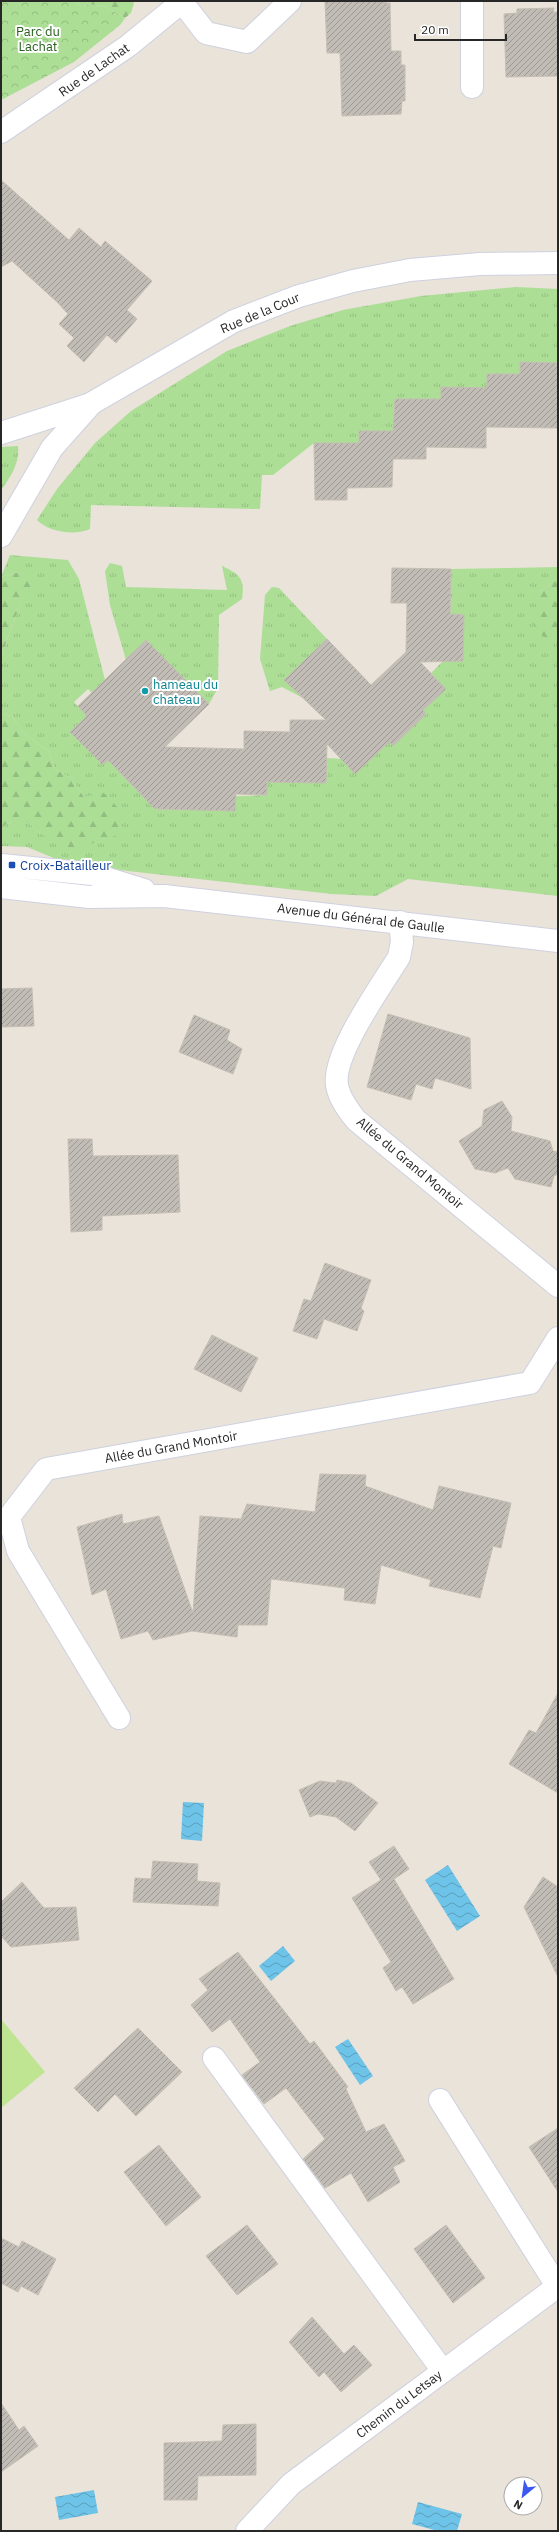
<svg xmlns="http://www.w3.org/2000/svg" width="559" height="2532" viewBox="0 0 559 2532" font-family="'IBM Plex Sans',sans-serif">
<style>
.grass{fill:url(#grass-tufts)}
.forest{fill:url(#forest-firs)}
.park{fill:url(#park-crowns)}
.pitch{fill:#bfe592}
.water{fill:url(#water-waves)}
.building{fill:url(#building-hatch);stroke:#c4beb3}
.lines{fill:none;stroke-linecap:round;stroke-linejoin:round}
.street-casing{stroke:#ced1e0;stroke-width:24}
.secondary-casing{stroke:#ced1e0;stroke-width:24}
.street{stroke:#fff;stroke-width:22}
.secondary{stroke:#fff;stroke-width:22}
.culture-dot{fill:#0f9aa8;stroke:#fff;stroke-width:1.5}
.transit-dot{fill:#1a4fb4;stroke:#fff;stroke-width:1.5}
.labels{text-anchor:middle;dominant-baseline:central;stroke-width:4;stroke-linejoin:round;paint-order:stroke}
.park-label{font-size:13px;fill:#275f1c;stroke:#fff}
.street-label{font-size:13px;fill:#272727;stroke:#fff}
.culture-label{font-size:13px;fill:#0d838f;stroke:#fff;text-anchor:start}
.transit-label{font-size:13px;fill:#164399;stroke:#fff;text-anchor:start}
</style>
<defs>
<pattern id="grass-tufts" width="24" height="20" patternUnits="userSpaceOnUse"><rect width="24" height="20" fill="#acde96"/><path d="M3 7l-1-3M5 7V3M7 7l1-3M15 17l-1-3M17 17v-4M19 17l1-3" fill="none" stroke="#94be81"/></pattern>
<pattern id="forest-firs" width="22" height="20" patternUnits="userSpaceOnUse"><rect width="22" height="20" fill="#acde96"/><path d="M5 1l3.5 6h-7zM16 11l3.5 6h-7z" fill="#94be81"/></pattern>
<pattern id="park-crowns" width="20" height="18" patternUnits="userSpaceOnUse"><rect width="20" height="18" fill="#acde96"/><path d="M2 6a3 3 0 1 1 6 0M12 15a3 3 0 1 1 6 0" fill="none" stroke="#94be81"/></pattern>
<pattern id="water-waves" width="16" height="10" patternUnits="userSpaceOnUse"><rect width="16" height="10" fill="#6ec3e8"/><path d="M0 5q4-4 8 0t8 0" fill="none" stroke="#5a9ebc"/></pattern>
<pattern id="building-hatch" width="6" height="6" patternUnits="userSpaceOnUse"><rect width="6" height="6" fill="#c1bcb5"/><path d="M-1 1l2-2M0 6l6-6M5 7l2-2" fill="none" stroke="#9d9993"/></pattern>
</defs>
<rect width="100%" height="100%" fill="#e9e3d9"/>
<!-- grass -->
<path class="grass" d="M 516,287 L 558,289 L 558,363 L 520,362 L 520,374 L 487,374 L 487,388 L 441,387 L 441,399 L 395,399 L 393,431 L 360,431 L 359,443 L 314,443 L 273,475 L 262,475 L 260,509 L 91,505 L 90,529 C 75,536 48,532 37,520 L 57,489 L 95,443 L 131,411 L 227,351 L 290,326 L 343,310 L 421,296 Z
M 18,446 C 20,462 11,477 1,490 L 1,447 Z
M 10,555 L 68,560 L 79,579 L 105,680 L 92,693 L 88,689 L 74,702 L 87,716 L 70,732 L 108,760 L 149,803 L 156,797 L 156,809 L 188,810 L 189,798 L 267,795 L 267,782 L 326,783 L 327,758 L 341,759 L 355,773 L 389,742 L 393,746 L 426,714 L 423,710 L 445,688 L 431,673 L 443,661 L 463,661 L 464,615 L 450,614 L 451,569 L 558,567 L 558,578 L 540,592 L 558,616 L 558,896 L 408,879 L 376,896 L 332,894 L 128,871 L 61,861 L 27,847 L 1,846 L 1,827 L 12,822 L 28,822 L 41,834 L 84,797 L 71,778 L 55,769 L 49,752 L 26,735 L 12,716 L 1,714 L 1,657 L 21,601 L 19,572 L 1,577 Z
M 110,563 L 122,566 L 126,587 L 227,590 L 222,566 C 240,574 245,579 242,599 L 219,615 L 218,688 L 209,704 L 146,640 L 126,660 L 110,605 L 105,571 Z
M 272,587 L 279,588 L 327,639 L 285,680 L 303,698 L 282,687 L 270,691 L 260,659 L 265,595 Z"/>
<!-- forest -->
<path class="forest" d="M 74,1 L 132,1 L 134,3 L 131,13 L 125,18 C 108,8 101,2 81,6 Z
M 19,572 L 35,581 L 33,596 L 21,601 L 1,657 L 1,577 Z
M 558,578 L 558,628 L 545,638 L 534,625 L 540,592 Z
M 1,714 L 12,716 L 26,735 L 49,752 L 55,769 L 71,778 L 84,797 L 104,793 L 121,811 L 117,835 L 70,851 L 41,834 L 28,822 L 12,822 L 1,827 Z"/>
<!-- park -->
<path class="park" d="M 1,1 L 74,1 L 81,6 C 101,2 108,8 125,18 L 120,25 L 74,62 L 1,100 Z"/>
<!-- pitch -->
<path class="pitch" d="M 1,2019 L 45,2072 L 1,2108 Z"/>
<!-- water -->
<path class="water" d="M 183,1802 L 204,1803 L 202,1841 L 181,1839 Z
M 448,1865 L 480,1916 L 457,1931 L 425,1880 Z
M 283,1946 L 295,1961 L 271,1981 L 259,1966 Z
M 348,2039 L 373,2076 L 360,2085 L 335,2047 Z
M 94,2490 L 98,2513 L 59,2520 L 55,2497 Z
M 418,2502 L 462,2514 L 457,2531 L 438,2531 L 412,2524 Z"/>
<!-- building -->
<path class="building" d="M 325,1 L 386,1 L 386,3 L 390,3 L 391,51 L 401,51 L 401,65 L 405,65 L 405,101 L 402,101 L 401,114 L 342,116 L 340,53 L 327,53 Z
M 554,8 L 553,12 L 558,12 L 558,76 L 506,77 L 504,14 L 517,13 L 517,9 Z
M 1,180 L 69,240 L 79,228 L 101,247 L 105,241 L 152,281 L 127,310 L 137,319 L 116,343 L 107,335 L 84,362 L 67,346 L 74,338 L 59,324 L 68,314 L 58,303 L 12,261 L 1,267 Z
M 520,362 L 558,363 L 558,428 L 486,427 L 486,448 L 426,447 L 426,459 L 393,459 L 392,487 L 347,488 L 347,500 L 315,500 L 314,443 L 359,443 L 359,431 L 393,431 L 395,399 L 441,399 L 441,387 L 487,388 L 487,374 L 520,374 Z
M 392,568 L 451,569 L 450,614 L 464,615 L 463,661 L 420,662 L 446,689 L 423,710 L 426,714 L 393,746 L 389,742 L 355,774 L 327,744 L 326,783 L 267,782 L 267,795 L 236,794 L 235,811 L 159,809 L 154,808 L 108,760 L 103,765 L 70,732 L 87,716 L 78,706 L 146,640 L 209,704 L 165,747 L 244,749 L 244,731 L 290,732 L 290,720 L 326,720 L 284,680 L 327,639 L 371,685 L 406,652 L 407,603 L 391,603 Z
M 32,988 L 34,1026 L 1,1027 L 1,989 Z
M 388,1014 L 470,1038 L 471,1089 L 435,1078 L 432,1089 L 416,1084 L 411,1100 L 367,1087 Z
M 194,1015 L 230,1030 L 227,1040 L 242,1049 L 233,1074 L 179,1052 Z
M 502,1101 L 512,1117 L 511,1131 L 550,1141 L 553,1151 L 558,1152 L 558,1174 L 554,1176 L 551,1187 L 515,1179 L 508,1168 L 495,1173 L 475,1169 L 459,1141 L 482,1126 L 484,1110 Z
M 68,1139 L 92,1139 L 93,1156 L 178,1155 L 180,1212 L 102,1216 L 102,1230 L 71,1232 Z
M 325,1263 L 371,1280 L 361,1308 L 364,1311 L 357,1331 L 324,1319 L 317,1339 L 293,1331 L 304,1299 L 311,1301 Z
M 212,1335 L 258,1358 L 241,1392 L 194,1369 Z
M 320,1474 L 366,1475 L 365,1486 L 433,1510 L 439,1486 L 511,1503 L 501,1548 L 493,1546 L 480,1598 L 429,1586 L 431,1580 L 381,1565 L 375,1604 L 344,1600 L 345,1588 L 271,1579 L 267,1625 L 238,1625 L 237,1637 L 192,1631 L 153,1640 L 148,1631 L 121,1639 L 106,1589 L 92,1595 L 77,1527 L 122,1514 L 123,1524 L 159,1516 L 193,1613 L 200,1516 L 241,1519 L 247,1504 L 315,1512 Z
M 558,1693 L 558,1793 L 509,1764 L 529,1730 L 536,1733 Z
M 337,1780 L 351,1783 L 378,1803 L 355,1831 L 336,1817 L 318,1814 L 310,1817 L 299,1790 L 320,1781 L 336,1783 Z
M 394,1846 L 409,1869 L 394,1879 L 454,1979 L 413,2004 L 402,1987 L 396,1991 L 383,1968 L 391,1962 L 352,1898 L 381,1880 L 369,1862 Z
M 153,1861 L 198,1864 L 197,1881 L 220,1883 L 218,1906 L 133,1902 L 135,1878 L 151,1879 Z
M 543,1877 L 558,1887 L 558,1977 L 524,1907 Z
M 22,1882 L 44,1908 L 76,1907 L 79,1940 L 11,1947 L 1,1936 L 1,1902 Z
M 238,1952 L 310,2044 L 314,2041 L 348,2087 L 346,2089 L 366,2132 L 384,2124 L 405,2161 L 393,2167 L 400,2182 L 368,2202 L 351,2173 L 325,2188 L 303,2159 L 325,2139 L 286,2088 L 264,2104 L 242,2075 L 260,2062 L 230,2019 L 212,2032 L 191,2005 L 208,1990 L 199,1979 Z
M 138,2028 L 182,2072 L 136,2116 L 115,2094 L 98,2112 L 74,2088 Z
M 558,2128 L 558,2192 L 529,2147 Z
M 159,2145 L 201,2197 L 166,2226 L 124,2172 Z
M 247,2225 L 278,2264 L 237,2295 L 206,2256 Z
M 446,2225 L 485,2278 L 453,2303 L 414,2249 Z
M 1,2238 L 19,2247 L 22,2241 L 56,2259 L 38,2295 L 21,2286 L 18,2292 L 1,2283 Z
M 312,2317 L 344,2354 L 354,2345 L 372,2365 L 341,2392 L 324,2372 L 319,2377 L 289,2342 Z
M 1,2403 L 19,2430 L 24,2426 L 38,2446 L 1,2472 Z
M 256,2424 L 256,2475 L 198,2476 L 197,2500 L 164,2500 L 164,2443 L 222,2441 L 223,2425 Z"/>
<g class="lines">
<defs>
<path id="street" d="M 472,1 L 472,87
M 182,2 L 206,33 L 247,42 L 290,1
M 1,433 L 91,404
M 1,536 L 52,448 L 92,403 L 234,321 L 299,296 L 353,281 L 410,270 L 480,264 L 558,263
M 400,922 L 402,942 L 399,957 C 382,985 332,1054 337,1085 C 339,1098 348,1110 356,1120 L 558,1286
M 119,1718 L 18,1551 L 9,1517 L 46,1469 L 530,1383 L 558,1338
M 214,2058 L 443,2371
M 440,2100 L 557,2286
M 247,2531 L 291,2484 L 558,2286"/>
<path id="secondary" d="M 1,132 L 128,46 L 183,1
M 1,865 L 92,874 L 144,890
M 1,887 L 89,897 L 164,896 L 558,941"/>
</defs>
<!-- street casing -->
<use href="#street" class="street-casing"/>
<!-- secondary casing -->
<use href="#secondary" class="secondary-casing"/>
<!-- street -->
<use href="#street" class="street"/>
<!-- secondary -->
<use href="#secondary" class="secondary"/>
</g>
<!-- markers -->
<circle class="culture-dot" cx="145" cy="691" r="4"/>
<rect class="transit-dot" x="8" y="861" width="8" height="8" rx="2"/>
<g class="labels">
<!-- park labels -->
<g class="park-label">
<text x="38" y="31">Parc du<tspan x="38" dy="15">Lachat</tspan></text>
</g>
<!-- street labels -->
<g class="street-label">
<text transform="translate(94 70) rotate(-35)">Rue de Lachat</text>
<text transform="translate(260 313) rotate(-23)">Rue de la Cour</text>
<text transform="translate(361 918) rotate(7)">Avenue du Général de Gaulle</text>
<text transform="translate(410 1163) rotate(40)">Allée du Grand Montoir</text>
<text transform="translate(171 1447) rotate(-10)">Allée du Grand Montoir</text>
<text transform="translate(399 2404) rotate(-37)">Chemin du Letsay</text>
</g>
<!-- culture labels -->
<g class="culture-label">
<text x="153" y="684">hameau du<tspan x="153" dy="15">chateau</tspan></text>
</g>
<!-- transit labels -->
<g class="transit-label">
<text x="20" y="865">Croix-Batailleur</text>
</g>
</g>
<!-- border -->
<rect width="559" height="2532" fill="none" stroke="#272727" stroke-width="4"/>
<!-- north arrow -->
<g transform="translate(523 2496) rotate(209)"><circle r="19" fill="#ffffff" stroke="#a9a9a9"/>
<path d="M0-3L7 15L0 10L-7 15Z" fill="#3d58f1"/>
<text y="-6" font-size="11" font-weight="bold" text-anchor="middle" fill="#272727">N</text>
</g>
<!-- scale -->
<path d="M415 34v6h91v-6" fill="none" stroke="#272727" stroke-width="2"/>
<text x="421" y="34" font-size="12" fill="#272727" stroke="#ffffff" stroke-width="3" paint-order="stroke">20 m</text>
</svg>
